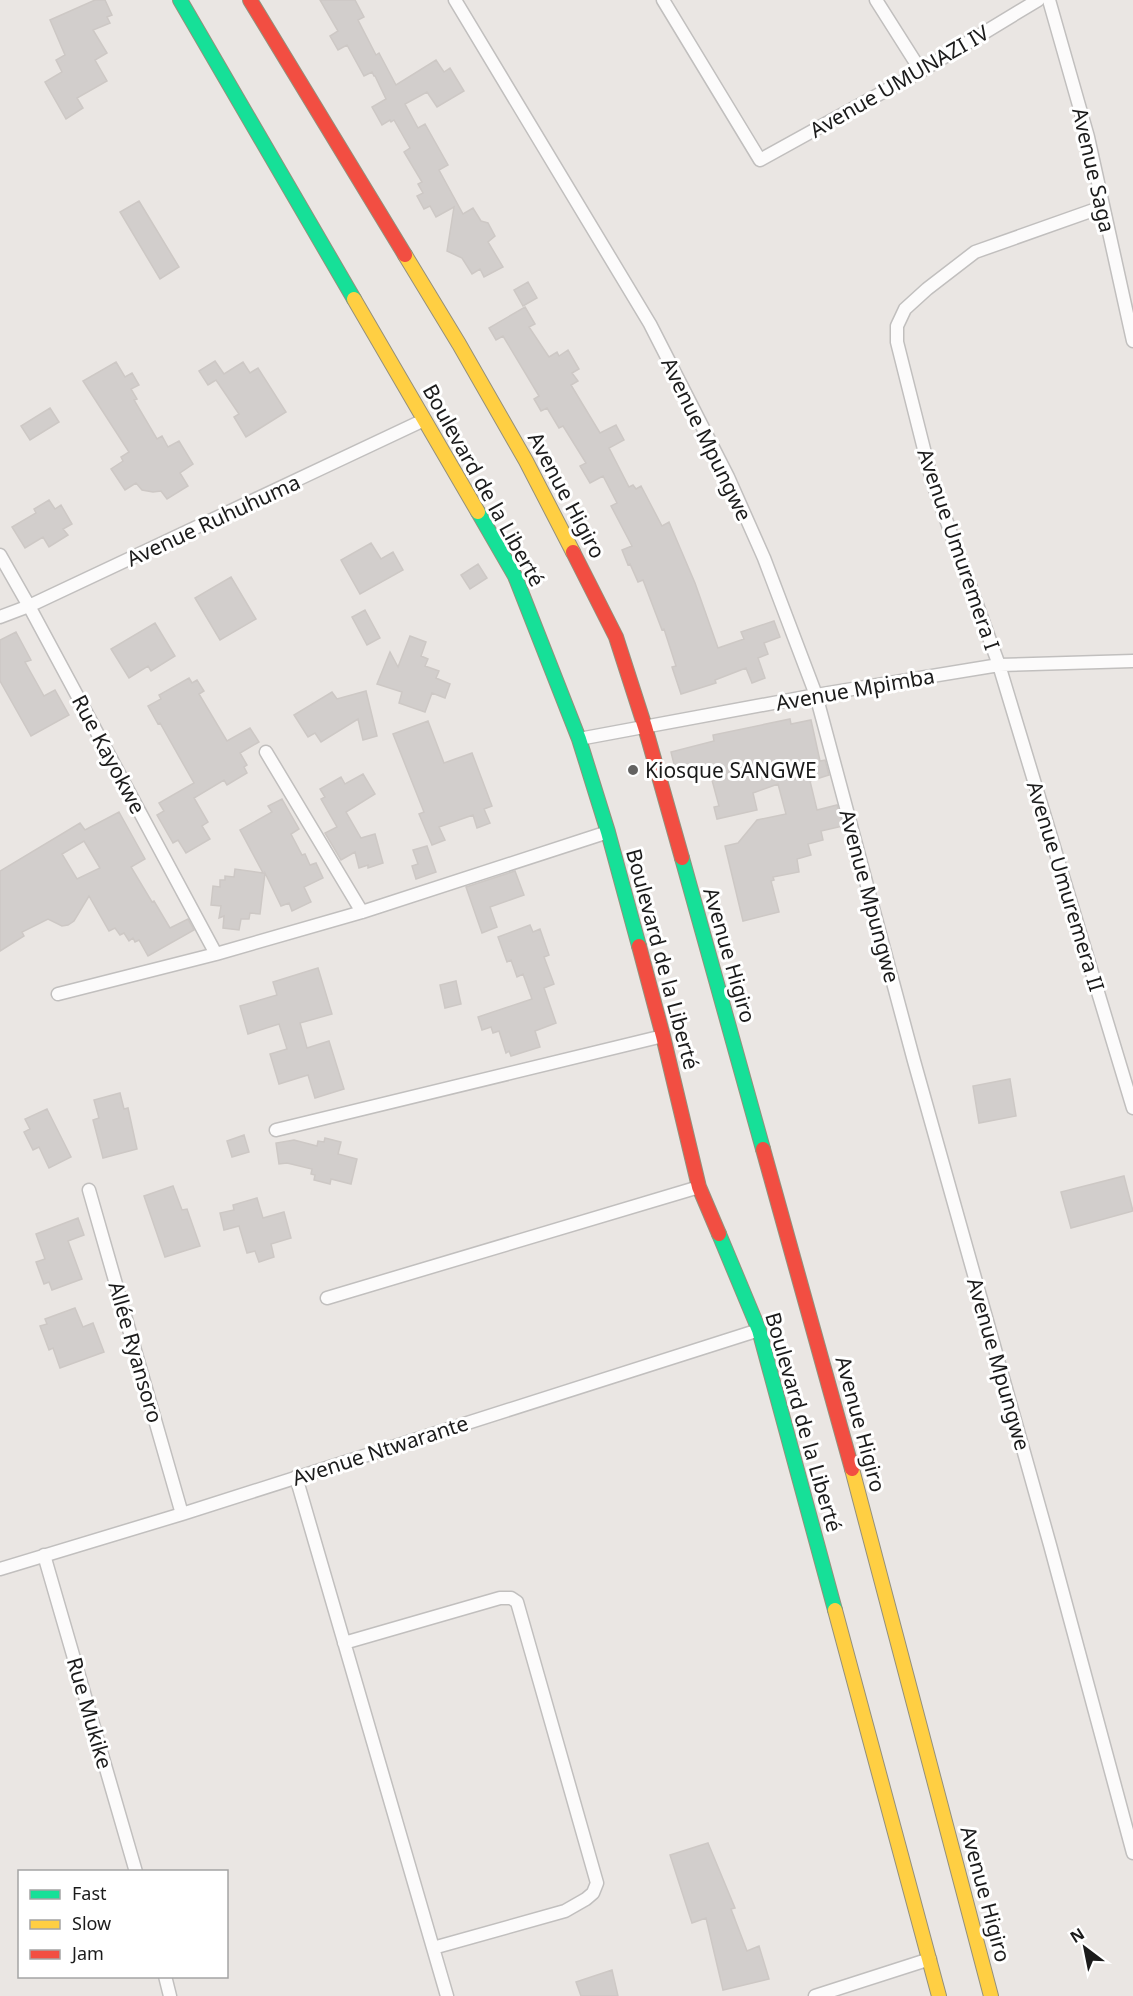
<svg xmlns="http://www.w3.org/2000/svg" width="1133" height="1996" viewBox="0 0 1133 1996" font-family="'Noto Sans',sans-serif">
<style>
.building{fill:#d2cecc;stroke:#cdc8c5;stroke-width:1.5;fill-rule:evenodd}
.lines{fill:none;stroke-linecap:round;stroke-linejoin:round}
.street-casing{stroke:#c1bfbe;stroke-width:15}
.fast-casing{stroke:#94907c;stroke-width:16}
.slow-casing{stroke:#94907c;stroke-width:16}
.jam-casing{stroke:#94907c;stroke-width:16}
.street{stroke:#fcfbfb;stroke-width:12}
.fast{stroke:#16e098;stroke-width:14}
.slow{stroke:#ffcf43;stroke-width:14}
.jam{stroke:#f24e42;stroke-width:14}
.poi-dot{fill:#636261;stroke:#fff;stroke-width:2}
.labels{text-anchor:middle;dominant-baseline:central;stroke-width:6;stroke-linejoin:round;paint-order:stroke}
.street-label{font-size:21px;fill:#1b1b1b;stroke:#fff}
.poi-label{font-size:21px;fill:#1b1b1b;stroke:#fff;text-anchor:start}
</style>
<rect width="100%" height="100%" fill="#eae6e3"/>
<!-- building -->
<path class="building" d="M 95,0 L 105,0 L 112,15 L 107,17 L 110,23 L 93,30 L 107,53 L 95,60 L 107,81 L 77,98 L 83,108 L 66,119 L 45,82 L 62,72 L 56,60 L 65,55 L 50,20 Z
M 320,0 L 355,0 L 364,17 L 358,20 L 376,55 L 379,53 L 396,85 L 436,60 L 444,72 L 450,68 L 464,91 L 437,107 L 427,92 L 405,104 L 418,128 L 425,124 L 448,165 L 439,170 L 463,214 L 473,208 L 481,221 L 488,223 L 495,236 L 488,242 L 503,267 L 484,277 L 480,269 L 472,274 L 462,258 L 447,251 L 454,207 L 436,217 L 430,206 L 424,209 L 417,196 L 423,193 L 418,184 L 422,182 L 404,152 L 410,148 L 394,120 L 391,122 L 390,120 L 382,125 L 372,107 L 386,99 L 375,76 L 374,76 L 372,72 L 364,76 L 347,45 L 338,50 L 330,36 L 338,31 Z
M 139,201 L 179,267 L 160,279 L 120,212 Z
M 528,282 L 537,298 L 523,306 L 514,290 Z
M 525,307 L 535,324 L 529,327 L 549,357 L 557,352 L 559,356 L 568,350 L 579,369 L 572,373 L 578,381 L 571,385 L 600,433 L 616,425 L 624,440 L 609,448 L 629,487 L 633,485 L 636,489 L 641,486 L 662,526 L 669,522 L 695,583 L 718,648 L 744,639 L 741,632 L 774,621 L 780,637 L 764,643 L 768,654 L 758,658 L 765,678 L 752,683 L 746,668 L 715,680 L 716,683 L 681,694 L 672,667 L 676,666 L 664,629 L 662,630 L 643,580 L 638,582 L 630,564 L 628,565 L 622,550 L 632,546 L 611,506 L 617,503 L 603,476 L 590,483 L 580,466 L 586,463 L 563,426 L 559,428 L 547,408 L 541,411 L 534,399 L 539,396 L 503,336 L 496,340 L 489,328 Z
M 215,361 L 224,374 L 243,362 L 250,373 L 258,368 L 286,412 L 246,437 L 234,417 L 239,414 L 216,380 L 208,385 L 199,371 Z
M 116,362 L 125,377 L 132,373 L 139,385 L 131,389 L 137,399 L 134,400 L 157,439 L 162,436 L 168,447 L 179,441 L 193,464 L 180,473 L 188,486 L 167,499 L 161,491 L 153,492 L 142,490 L 136,483 L 125,490 L 111,469 L 123,461 L 121,457 L 129,452 L 83,381 Z
M 50,408 L 59,422 L 30,440 L 21,426 Z
M 49,500 L 55,509 L 61,505 L 72,524 L 63,529 L 68,535 L 49,547 L 43,537 L 25,548 L 12,527 L 36,513 L 34,509 Z
M 371,543 L 381,559 L 393,552 L 403,570 L 360,594 L 341,560 Z
M 478,564 L 487,578 L 470,589 L 461,575 Z
M 231,577 L 256,619 L 220,640 L 195,598 Z
M 365,610 L 380,638 L 367,645 L 352,617 Z
M 155,623 L 175,656 L 151,671 L 148,666 L 129,678 L 111,649 Z
M 16,632 L 31,660 L 25,662 L 44,696 L 55,690 L 69,715 L 31,736 L 0,681 L 0,640 Z
M 410,636 L 426,642 L 421,656 L 428,659 L 425,666 L 439,671 L 436,678 L 450,684 L 445,698 L 432,693 L 425,712 L 399,703 L 402,692 L 377,684 L 390,652 L 398,667 Z
M 189,678 L 192,683 L 197,680 L 204,691 L 199,694 L 227,741 L 250,728 L 259,742 L 240,753 L 247,765 L 244,767 L 247,773 L 227,785 L 224,780 L 194,798 L 208,822 L 202,826 L 210,839 L 186,853 L 178,840 L 173,843 L 157,815 L 164,811 L 159,803 L 194,783 L 160,723 L 158,724 L 148,706 L 161,699 L 159,695 Z
M 366,691 L 377,736 L 363,740 L 358,719 L 321,742 L 315,733 L 308,737 L 294,715 L 332,692 L 337,699 Z
M 790,719 L 791,724 L 811,720 L 820,761 L 825,760 L 829,775 L 810,781 L 817,810 L 837,805 L 843,826 L 821,831 L 823,840 L 808,844 L 811,855 L 797,859 L 799,872 L 773,877 L 774,880 L 771,881 L 779,912 L 743,921 L 725,846 L 738,843 L 757,820 L 786,814 L 778,784 L 753,793 L 757,810 L 717,819 L 714,807 L 719,806 L 709,769 L 689,774 L 688,769 L 676,772 L 671,752 L 714,741 L 713,735 Z
M 428,721 L 444,763 L 472,753 L 492,806 L 484,809 L 490,823 L 477,828 L 473,815 L 439,827 L 445,840 L 432,845 L 419,814 L 424,812 L 393,734 Z
M 363,774 L 375,794 L 346,812 L 361,838 L 375,834 L 383,863 L 368,868 L 368,865 L 359,868 L 355,852 L 341,860 L 325,833 L 337,827 L 321,799 L 325,797 L 320,789 L 341,777 L 345,784 Z
M 282,799 L 299,829 L 291,834 L 302,855 L 305,854 L 310,865 L 316,863 L 323,878 L 304,887 L 311,902 L 292,911 L 289,903 L 281,906 L 265,873 L 260,914 L 250,913 L 249,919 L 241,919 L 239,930 L 223,928 L 224,916 L 219,918 L 221,906 L 211,905 L 213,886 L 220,887 L 220,880 L 225,880 L 225,876 L 234,877 L 235,869 L 263,873 L 240,830 L 272,812 L 268,806 Z
M 119,812 L 145,859 L 131,867 L 152,902 L 154,901 L 170,928 L 188,919 L 194,930 L 148,956 L 139,940 L 135,942 L 133,938 L 129,941 L 124,933 L 120,935 L 115,928 L 109,931 L 89,896 L 74,921 L 68,925 L 62,926 L 48,919 L 22,932 L 24,936 L 0,951 L 0,871 L 80,823 L 85,830 ZM 84,841 L 100,868 L 77,879 L 62,854 Z
M 427,846 L 436,872 L 416,879 L 412,866 L 418,864 L 413,850 Z
M 515,871 L 524,895 L 490,907 L 497,927 L 482,933 L 466,887 Z
M 530,925 L 533,932 L 540,929 L 549,955 L 544,957 L 554,984 L 544,988 L 556,1023 L 535,1031 L 540,1047 L 511,1056 L 509,1051 L 506,1053 L 499,1031 L 493,1033 L 491,1027 L 482,1030 L 478,1017 L 532,999 L 523,974 L 517,977 L 511,960 L 507,962 L 498,937 Z
M 318,968 L 332,1014 L 300,1023 L 307,1048 L 329,1041 L 344,1089 L 315,1098 L 308,1075 L 279,1084 L 270,1054 L 287,1049 L 279,1024 L 248,1034 L 240,1006 L 277,995 L 273,982 Z
M 456,981 L 461,1004 L 445,1008 L 440,985 Z
M 1010,1079 L 1016,1116 L 979,1123 L 973,1086 Z
M 120,1093 L 124,1109 L 128,1108 L 137,1149 L 103,1158 L 93,1120 L 99,1118 L 94,1100 Z
M 47,1109 L 71,1157 L 49,1168 L 39,1147 L 33,1150 L 24,1132 L 30,1129 L 25,1119 Z
M 244,1135 L 249,1152 L 232,1157 L 227,1141 Z
M 325,1138 L 341,1142 L 338,1154 L 357,1159 L 351,1184 L 331,1179 L 330,1184 L 314,1180 L 315,1175 L 311,1174 L 312,1169 L 287,1163 L 279,1164 L 276,1143 L 294,1140 L 317,1146 L 318,1141 L 324,1142 Z
M 1124,1176 L 1133,1211 L 1071,1228 L 1061,1192 Z
M 173,1186 L 182,1210 L 187,1209 L 200,1246 L 165,1257 L 144,1196 Z
M 257,1198 L 263,1218 L 284,1212 L 291,1238 L 271,1244 L 274,1257 L 259,1262 L 255,1251 L 247,1253 L 239,1226 L 224,1230 L 220,1213 L 234,1210 L 233,1205 Z
M 78,1218 L 84,1235 L 68,1241 L 82,1279 L 52,1290 L 49,1282 L 44,1284 L 36,1262 L 45,1259 L 36,1234 Z
M 75,1308 L 83,1327 L 93,1323 L 104,1352 L 60,1368 L 53,1348 L 49,1350 L 40,1326 L 47,1324 L 45,1319 Z
M 708,1843 L 735,1908 L 731,1909 L 747,1951 L 759,1946 L 769,1979 L 723,1990 L 706,1918 L 692,1923 L 670,1855 Z
M 612,1970 L 618,1996 L 581,1996 L 576,1982 Z"/>
<g class="lines">
<defs>
<path id="street" d="M 455,0 L 650,324 L 728,477 L 764,558 L 816,695 L 914,1061 L 1050,1545 L 1133,1853
M 663,0 L 760,160 L 921,71 L 1038,0
M 876,0 L 921,71
M 1049,0 L 1088,137 L 1133,341
M 1102,207 L 975,252 L 927,289 L 905,309 L 897,326 L 897,342 L 932,481 L 999,665 L 1133,1108
M 0,555 L 29,606 L 216,954
M 0,617 L 29,606 L 424,420
M 579,739 L 816,695 L 999,665 L 1133,661
M 266,752 L 362,912
M 58,994 L 216,954 L 362,912 L 608,832
M 276,1130 L 663,1036
M 89,1190 L 182,1514
M 327,1298 L 699,1187
M 296,1477 L 447,1996
M 44,1555 L 136,1872
M 0,1569 L 182,1514 L 759,1330
M 344,1643 L 500,1598 L 511,1598 L 517,1602 L 597,1883 L 593,1893 L 586,1899 L 565,1911 L 433,1948
M 165,1976 L 170,1996
M 815,1996 L 930,1959"/>
<path id="fast" d="M 180,0 L 354,299
M 478,512 L 515,576 L 579,739 L 608,832 L 639,946
M 682,858 L 763,1149
M 719,1234 L 759,1330 L 835,1610"/>
<path id="slow" d="M 405,255 L 459,344 L 526,461 L 573,552
M 354,299 L 478,512
M 852,1469 L 991,1996
M 835,1610 L 939,1996"/>
<path id="jam" d="M 250,0 L 405,255
M 573,552 L 616,637 L 645,727 L 682,858
M 639,946 L 663,1036 L 699,1187 L 719,1234
M 763,1149 L 852,1469"/>
</defs>
<!-- street casing -->
<use href="#street" class="street-casing"/>
<!-- fast casing -->
<use href="#fast" class="fast-casing"/>
<!-- slow casing -->
<use href="#slow" class="slow-casing"/>
<!-- jam casing -->
<use href="#jam" class="jam-casing"/>
<!-- street -->
<use href="#street" class="street"/>
<!-- fast -->
<use href="#fast" class="fast"/>
<!-- slow -->
<use href="#slow" class="slow"/>
<!-- jam -->
<use href="#jam" class="jam"/>
</g>
<!-- markers -->
<circle class="poi-dot" cx="633" cy="770" r="6"/>
<g class="labels">
<!-- street labels -->
<g class="street-label">
<text transform="translate(899 81) rotate(-30)">Avenue UMUNAZI IV</text>
<text transform="translate(1094 170) rotate(77)">Avenue Saga</text>
<text transform="translate(707 439) rotate(64)">Avenue Mpungwe</text>
<text transform="translate(484 485) rotate(61)">Boulevard de la Liberté</text>
<text transform="translate(567 495) rotate(62)">Avenue Higiro</text>
<text transform="translate(213 520) rotate(-25)">Avenue Ruhuhuma</text>
<text transform="translate(959 549) rotate(71)">Avenue Umuremera I</text>
<text transform="translate(855 689) rotate(-10)">Avenue Mpimba</text>
<text transform="translate(109 754) rotate(62)">Rue Kayokwe</text>
<text transform="translate(1066 886) rotate(73)">Avenue Umuremera II</text>
<text transform="translate(870 896) rotate(75)">Avenue Mpungwe</text>
<text transform="translate(730 955) rotate(74)">Avenue Higiro</text>
<text transform="translate(663 959) rotate(75)">Boulevard de la Liberté</text>
<text transform="translate(136 1352) rotate(74)">Allée Ryansoro</text>
<text transform="translate(999 1364) rotate(74)">Avenue Mpungwe</text>
<text transform="translate(804 1422) rotate(74)">Boulevard de la Liberté</text>
<text transform="translate(861 1424) rotate(75)">Avenue Higiro</text>
<text transform="translate(380 1450) rotate(-18)">Avenue Ntwarante</text>
<text transform="translate(90 1713) rotate(74)">Rue Mukike</text>
<text transform="translate(986 1894) rotate(75)">Avenue Higiro</text>
</g>
<!-- poi labels -->
<g class="poi-label">
<text x="645" y="770">Kiosque SANGWE</text>
</g>
</g>
<!-- legend -->
<rect x="18" y="1870" width="210" height="108" fill="#ffffff" stroke="#a4a4a4" stroke-width="1.5"/>
<rect x="30" y="1890" width="30" height="9" fill="#16e098" stroke="#a4a4a4" stroke-width="1.5"/>
<text x="72" y="1900" font-size="18" fill="#1b1b1b">Fast</text>
<rect x="30" y="1920" width="30" height="9" fill="#ffcf43" stroke="#a4a4a4" stroke-width="1.5"/>
<text x="72" y="1930" font-size="18" fill="#1b1b1b">Slow</text>
<rect x="30" y="1950" width="30" height="9" fill="#f24e42" stroke="#a4a4a4" stroke-width="1.5"/>
<text x="72" y="1960" font-size="18" fill="#1b1b1b">Jam</text>
<!-- north arrow -->
<g transform="translate(1085 1948) rotate(328)" stroke="#ffffff" stroke-width="4.5" paint-order="stroke">
<path d="M0-4.5L10 22L0 15L-10 22Z" fill="#1b1b1b"/>
<text y="-9" font-size="16" font-weight="bold" text-anchor="middle" fill="#1b1b1b">N</text>
</g>
</svg>
